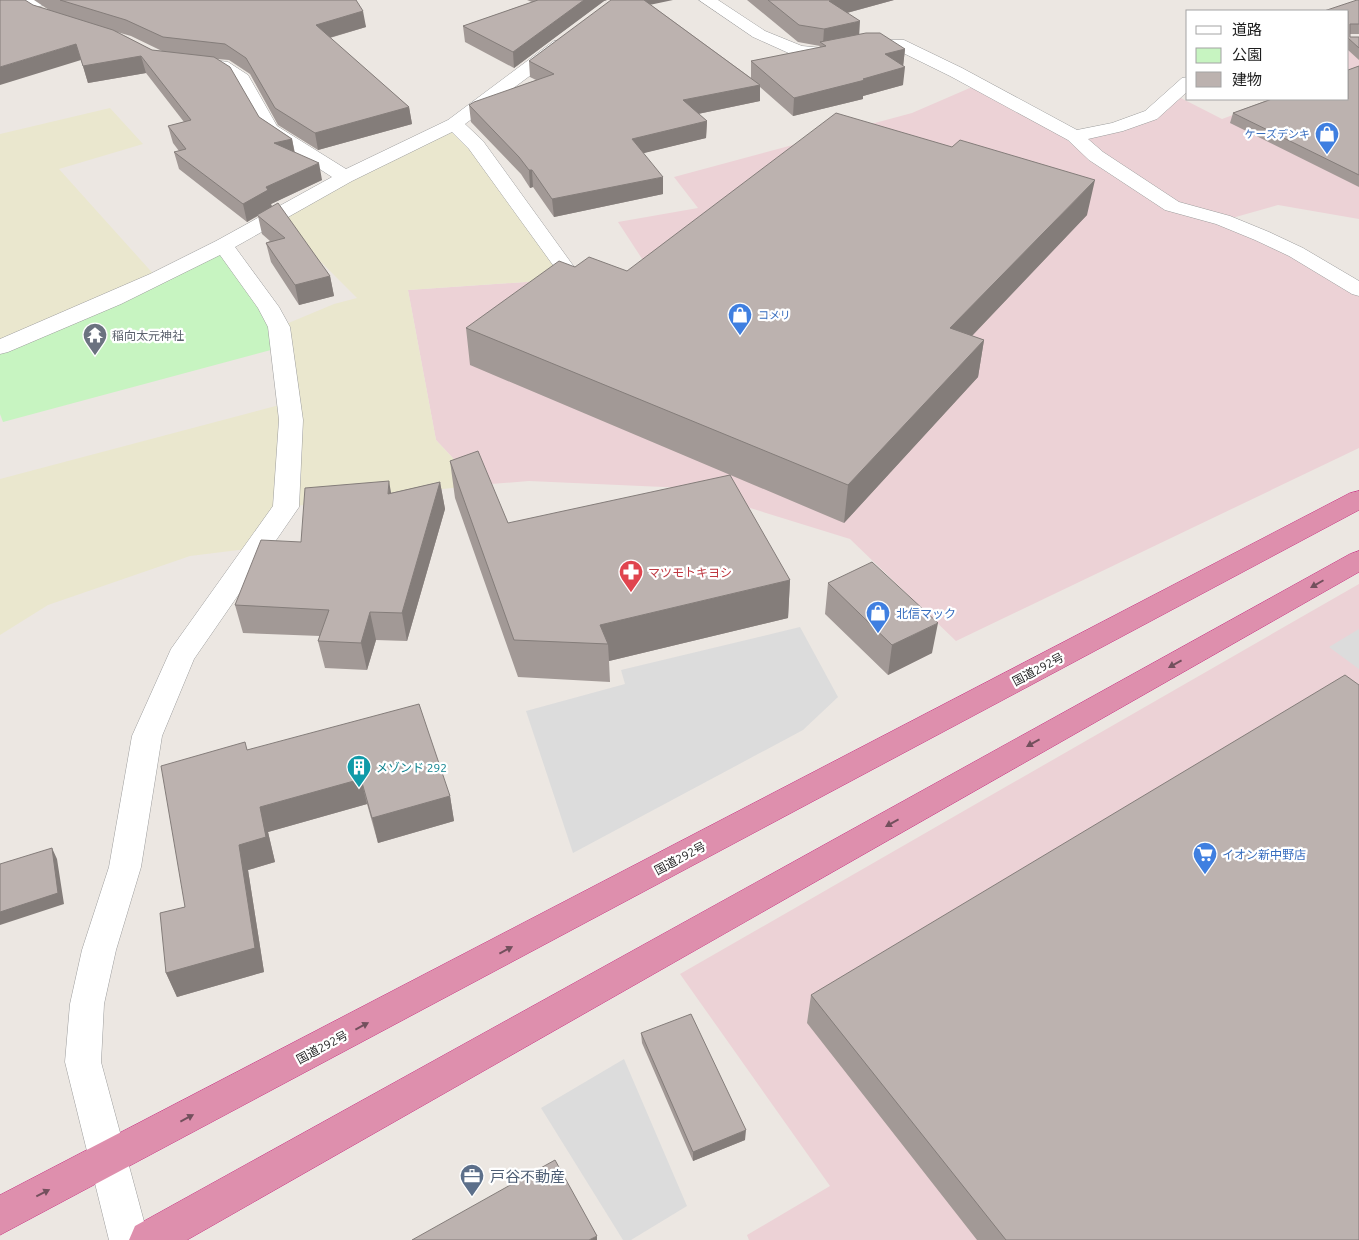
<svg xmlns="http://www.w3.org/2000/svg" width="1359" height="1240" viewBox="0 0 1359 1240" font-family="Ubuntu,'Noto Sans JP',sans-serif">
<style>
.commercial{fill:#ecd2d6}
.farmland{fill:#eae7ce}
.park{fill:#c7f4c1}
.parking{fill:#dcdcdc}
.lines{fill:none;stroke-linecap:round;stroke-linejoin:round}
.minor-casing{stroke:#9d9d9d;stroke-width:1}
.highway-casing{stroke:#c73282;stroke-width:1}
.minor{fill:#fff;fill-rule:evenodd}
.highway{fill:#de8fad;fill-rule:evenodd}
.wall{fill:#a29996;fill-rule:evenodd}
.shaded-wall{fill:#847d7a}
.building{fill:#bcb2af;stroke:#847d7a}
.oneway{fill:#73505d}
.labels{text-anchor:middle;dominant-baseline:central;stroke-width:4.5;stroke-linejoin:round;paint-order:stroke}
.far-shop-label{font-size:11px;fill:#366cbe;stroke:#fff;text-anchor:end}
.worship-label{font-size:12px;fill:#5b616d;stroke:#fff;text-anchor:start}
.health-label{font-size:12px;fill:#be3a42;stroke:#fff;text-anchor:start}
.shop-label{font-size:12px;fill:#366cbe;stroke:#fff;text-anchor:start}
.street-label{font-size:12px;fill:#1c1c1c;stroke:#fff}
.culture-label{font-size:12px;fill:#0d838f;stroke:#fff;text-anchor:start}
.near-service-label{font-size:15px;fill:#4e5e75;stroke:#fff;text-anchor:start}
</style>
<rect width="100%" height="100%" fill="#ece7e2"/>
<!-- commercial -->
<path class="commercial" d="M 1348,40 L 1359,40 L 1359,219 L 1278,205 L 1225,220 L 1359,290 L 1359,448 L 956,641 L 850,539 L 686,488 L 529,481 L 478,485 L 436,440 L 408,290 L 568,279 L 650,271 L 618,222 L 698,208 L 674,177 L 912,113 L 979,84 L 1074,136 L 1151,115 L 1173,94 L 1222,119 L 1271,101 L 1267,99 L 1348,99 Z
M 1359,584 L 1359,1240 L 749,1240 L 747,1235 L 830,1186 L 680,974 Z"/>
<!-- farmland -->
<path class="farmland" d="M 110,108 L 143,144 L 59,169 L 157,278 L 0,347 L 0,134 Z
M 454,124 L 568,279 L 408,290 L 436,440 L 478,485 L 286,507 L 255,548 L 190,556 L 48,605 L 0,635 L 0,479 L 287,403 L 279,327 L 334,304 L 357,298 L 274,215 Z"/>
<!-- park -->
<path class="park" d="M 223,245 L 282,347 L 3,422 L 0,414 L 0,347 Z"/>
<!-- parking -->
<path class="parking" d="M 800,627 L 838,697 L 803,730 L 573,853 L 526,711 L 625,684 L 621,670 Z
M 1359,629 L 1359,669 L 1329,647 Z
M 624,1059 L 687,1206 L 631,1240 L 623,1240 L 541,1108 Z"/>
<g class="lines">
<defs>
<path id="minor" d="M 27,0 L 53,0 L 51,3 L 0,17 L 0,7 Z
M 699,0 L 718,0 L 765,31 L 802,46 L 823,48 L 864,39 L 904,40 L 962,68 L 1077,130 L 1112,123 L 1145,111 L 1182,78 L 1188,77 L 1188,91 L 1157,119 L 1123,131 L 1088,139 L 1103,152 L 1179,202 L 1230,216 L 1269,232 L 1303,248 L 1359,281 L 1359,296 L 1352,294 L 1289,256 L 1255,240 L 1216,224 L 1165,210 L 1089,160 L 1068,140 L 950,76 L 895,49 L 864,49 L 823,58 L 793,55 L 753,37 Z
M 560,40 L 566,41 L 568,45 L 566,49 L 465,124 L 483,141 L 572,264 L 575,268 L 572,272 L 565,274 L 558,272 L 469,149 L 452,132 L 352,181 L 235,247 L 279,307 L 290,327 L 303,420 L 299,507 L 194,659 L 162,736 L 141,867 L 116,950 L 104,1004 L 101,1062 L 149,1240 L 109,1240 L 65,1062 L 70,1004 L 82,950 L 109,867 L 132,736 L 171,649 L 273,506 L 279,420 L 268,327 L 258,308 L 220,255 L 121,304 L 8,352 L 0,354 L 0,339 L 150,274 L 216,241 L 332,177 L 264,133 L 235,82 L 217,70 L 193,67 L 191,63 L 193,59 L 199,58 L 228,62 L 248,75 L 277,126 L 346,169 L 448,120 L 554,41 Z"/>
<path id="highway" d="M 1359,491 L 1359,510 L 0,1235 L 0,1195 L 1350,493 Z
M 1359,551 L 1359,572 L 187,1240 L 129,1240 L 135,1226 L 1350,554 Z"/>
</defs>
<!-- minor casing -->
<use href="#minor" class="minor-casing"/>
<!-- highway casing -->
<use href="#highway" class="highway-casing"/>
<!-- minor -->
<use href="#minor" class="minor"/>
<!-- highway -->
<use href="#highway" class="highway"/>
</g>
<!-- wall -->
<path class="wall" d="M 34,0 L 356,0 L 366,27 L 330,38 L 409,107 L 412,124 L 318,150 L 278,125 L 250,74 L 229,60 L 217,59 L 259,117 L 292,139 L 295,153 L 322,180 L 271,204 L 272,206 L 330,276 L 334,296 L 299,305 L 271,262 L 266,243 L 270,241 L 262,234 L 258,216 L 247,222 L 179,169 L 174,152 L 179,151 L 173,143 L 168,126 L 184,122 L 146,73 L 88,83 L 81,60 L 33,5 L 49,10 ZM 117,32 L 131,36 L 162,51 L 152,50 Z
M 527,0 L 607,0 L 604,1 L 514,68 L 465,42 L 463,26 L 532,2 Z
M 747,0 L 894,0 L 847,13 L 859,34 L 905,49 L 903,66 L 903,85 L 863,96 L 863,99 L 793,116 L 760,87 L 760,101 L 698,114 L 707,121 L 706,138 L 643,153 L 663,194 L 554,217 L 533,187 L 530,188 L 521,174 L 471,122 L 469,105 L 536,80 L 530,77 L 529,61 L 651,5 L 751,78 L 751,61 L 819,48 L 820,46 L 798,42 Z
M 1359,0 L 1359,34 L 1350,34 L 1350,37 L 1359,37 L 1359,60 L 1348,50 L 1348,11 Z
M 1359,66 L 1359,187 L 1230,123 L 1233,113 Z
M 1087,215 L 972,336 L 984,340 L 978,377 L 844,523 L 470,365 L 466,328 L 575,267 L 627,271 Z
M 450,461 L 508,523 L 790,580 L 788,618 L 609,661 L 610,682 L 518,677 L 455,498 Z
M 440,482 L 445,509 L 407,641 L 376,640 L 367,670 L 325,668 L 318,641 L 320,636 L 243,633 L 235,605 L 301,542 L 391,493 Z
M 828,583 L 932,653 L 888,675 L 825,614 Z
M 247,750 L 450,796 L 454,821 L 378,843 L 367,804 L 268,832 L 275,862 L 248,870 L 264,972 L 177,997 L 166,973 L 185,907 Z
M 811,995 L 1359,1240 L 977,1240 L 807,1023 Z
M 641,1033 L 745,1140 L 693,1161 L 642,1043 Z"/>
<!-- shaded-wall -->
<path class="shaded-wall" d="M 584,0 L 607,0 L 604,1 L 514,68 L 513,52 Z
M 634,0 L 673,0 L 635,8 Z
M 834,0 L 894,0 L 828,18 L 829,1 Z
M 363,11 L 366,27 L 318,41 L 316,25 Z
M 860,21 L 859,38 L 823,44 L 824,29 Z
M 76,44 L 81,60 L 0,85 L 0,67 Z
M 905,49 L 903,67 L 885,54 Z
M 141,56 L 146,73 L 88,83 L 83,66 Z
M 905,67 L 903,85 L 863,96 L 863,99 L 793,116 L 794,98 Z
M 760,85 L 760,101 L 683,117 L 683,100 Z
M 409,107 L 412,124 L 318,150 L 315,133 Z
M 707,121 L 706,138 L 632,156 L 632,139 Z
M 292,139 L 295,156 L 274,143 Z
M 319,163 L 322,180 L 271,204 L 272,208 L 257,215 L 257,216 L 247,222 L 243,204 L 266,187 Z
M 529,170 L 532,170 L 533,187 L 530,188 Z
M 663,177 L 663,194 L 554,217 L 552,199 Z
M 1095,180 L 1087,215 L 944,365 L 950,328 Z
M 330,276 L 334,296 L 299,305 L 295,285 Z
M 984,340 L 978,377 L 844,523 L 848,485 Z
M 389,481 L 394,509 L 388,494 Z
M 440,482 L 445,509 L 407,641 L 402,613 Z
M 790,580 L 788,618 L 609,661 L 608,644 L 600,625 Z
M 370,612 L 376,640 L 367,670 L 361,643 Z
M 938,623 L 932,653 L 888,675 L 892,645 Z
M 361,779 L 367,804 L 268,832 L 275,862 L 248,870 L 264,972 L 177,997 L 166,973 L 260,807 Z
M 450,796 L 454,821 L 378,843 L 372,818 Z
M 52,848 L 57,859 L 64,904 L 0,925 L 0,912 Z
M 746,1130 L 745,1140 L 693,1161 L 693,1152 Z
M 597,1236 L 597,1240 L 589,1240 Z"/>
<!-- building -->
<path class="building" d="M 0,0 L 25,0 L 33,5 L 113,30 L 152,50 L 214,57 L 230,67 L 259,117 L 292,139 L 274,143 L 319,163 L 266,187 L 268,190 L 243,204 L 174,152 L 186,149 L 168,126 L 191,120 L 141,56 L 83,66 L 76,44 L 0,67 Z
M 60,0 L 356,0 L 363,11 L 316,25 L 409,107 L 315,133 L 275,108 L 246,58 L 225,44 L 163,37 L 126,20 Z
M 538,0 L 584,0 L 513,52 L 463,26 Z
M 611,0 L 644,0 L 760,85 L 683,100 L 707,121 L 632,139 L 663,177 L 552,199 L 532,170 L 529,170 L 519,157 L 469,105 L 474,102 L 554,74 L 529,61 Z
M 768,0 L 834,0 L 829,1 L 860,21 L 824,29 L 799,25 Z
M 1357,0 L 1359,0 L 1359,24 L 1350,24 L 1350,37 L 1359,37 L 1359,48 L 1348,38 L 1348,11 L 1324,11 Z
M 866,33 L 880,33 L 905,49 L 885,54 L 905,67 L 863,79 L 865,80 L 794,98 L 751,61 L 826,46 L 820,42 Z
M 1359,66 L 1359,175 L 1233,113 L 1272,99 L 1348,99 L 1348,70 Z
M 836,113 L 952,147 L 960,140 L 1095,180 L 950,328 L 984,340 L 848,485 L 466,328 L 559,261 L 575,267 L 589,257 L 627,271 Z
M 278,203 L 330,276 L 295,285 L 266,243 L 285,238 L 257,215 Z
M 478,451 L 508,523 L 730,475 L 790,580 L 600,625 L 608,644 L 514,640 L 450,461 Z
M 389,481 L 388,494 L 440,482 L 402,613 L 370,612 L 361,643 L 318,641 L 329,610 L 235,605 L 261,540 L 301,542 L 305,488 Z
M 872,562 L 938,623 L 892,645 L 828,583 Z
M 1345,675 L 1359,685 L 1359,1240 L 1006,1240 L 811,995 Z
M 419,704 L 450,796 L 372,818 L 361,779 L 260,807 L 266,837 L 239,845 L 255,948 L 166,973 L 160,913 L 185,907 L 161,766 L 245,742 L 247,750 Z
M 52,848 L 58,893 L 0,912 L 0,864 Z
M 691,1014 L 746,1130 L 693,1152 L 641,1033 Z
M 555,1160 L 597,1236 L 589,1240 L 412,1240 Z"/>
<!-- one-way arrows -->
<defs><path id="oneway-solid" d="M-6-.8H1V-3.2L6.5 0L1 3.2V.8H-6Z" transform="scale(1.25)"/></defs>
<g class="oneway">
<use href="#oneway-solid" transform="translate(1317 584) rotate(150)"/>
<use href="#oneway-solid" transform="translate(1175 664) rotate(151)"/>
<use href="#oneway-solid" transform="translate(1033 743) rotate(151)"/>
<use href="#oneway-solid" transform="translate(892 823) rotate(151)"/>
<use href="#oneway-solid" transform="translate(506 950) rotate(-28)"/>
<use href="#oneway-solid" transform="translate(362 1026) rotate(-28)"/>
<use href="#oneway-solid" transform="translate(187 1118) rotate(-28)"/>
<use href="#oneway-solid" transform="translate(43 1193) rotate(-27)"/>
</g>
<!-- icons -->
<defs>
<symbol id="shop-pin" viewBox="-11 -11 22 30"><path d="M0 17L-7.5 6A9.5 9.5 0 1 1 7.5 6Z" fill="#3f7fe0" stroke="#fff"/><path d="M-5-2.5h2.3a2.7 3.5 0 0 1 5.4 0H5L5.5 6h-11ZM-1.5-2.5h3a1.5 2.3 0 0 0-3 0Z" fill="#fff"/></symbol>
<symbol id="temple-pin" viewBox="-11 -11 22 30"><path d="M0 17L-7.5 6A9.5 9.5 0 1 1 7.5 6Z" fill="#6b7280" stroke="#fff"/><path d="M0-6L5-2H3V0L6.5 2.5H4V6H1.5V3h-3V6H-4V2.5H-6.5L-3 0V-2H-5Z" fill="#fff"/></symbol>
<symbol id="pharmacy-pin" viewBox="-11 -11 22 30"><path d="M0 17L-7.5 6A9.5 9.5 0 1 1 7.5 6Z" fill="#e0444e" stroke="#fff"/><path d="M-2-6h4v4h4v4h-4v4h-4v-4h-4v-4h4Z" fill="#fff"/></symbol>
<symbol id="building-pin" viewBox="-11 -11 22 30"><path d="M0 17L-7.5 6A9.5 9.5 0 1 1 7.5 6Z" fill="#0f9aa8" stroke="#fff"/><path d="M-4-6H4V6H1V3H-1V6H-4ZM-2.5-4.3h1.7v1.8h-1.7ZM.8-4.3h1.7v1.8H.8ZM-2.5-1h1.7V.8h-1.7ZM.8-1h1.7V.8H.8Z" fill="#fff"/></symbol>
<symbol id="supermarket-pin" viewBox="-11 -11 22 30"><path d="M0 17L-7.5 6A9.5 9.5 0 1 1 7.5 6Z" fill="#3f7fe0" stroke="#fff"/><path d="M-6-5.5h2.5l.6 2H6L4.5 2H-2.5L-4.4-4H-6ZM-1.5 3.2a1.3 1.3 0 1 0 .1 0ZM3 3.2a1.3 1.3 0 1 0 .1 0Z" fill="#fff"/></symbol>
<symbol id="office-pin" viewBox="-11 -11 22 30"><path d="M0 17L-7.5 6A9.5 9.5 0 1 1 7.5 6Z" fill="#5c6f8a" stroke="#fff"/><path d="M-6-3h4V-5.5h4V-3h4V5H-6ZM-1-4.5V-3h2v-1.5ZM-6 0V1H6V0Z" fill="#fff"/></symbol>
</defs>
<g fill-rule="evenodd">
<use href="#shop-pin" x="1313" y="120" width="28" height="38"/>
<use href="#shop-pin" x="726" y="301" width="28" height="38"/>
<use href="#temple-pin" x="81" y="321" width="28" height="38"/>
<use href="#pharmacy-pin" x="617" y="558" width="28" height="38"/>
<use href="#shop-pin" x="864" y="599" width="28" height="38"/>
<use href="#building-pin" x="345" y="753" width="28" height="38"/>
<use href="#supermarket-pin" x="1191" y="840" width="28" height="38"/>
<use href="#office-pin" x="458" y="1162" width="28" height="38"/>
</g>
<g class="labels">
<!-- far-shop labels -->
<g class="far-shop-label">
<text x="1310" y="134">ケーズデンキ</text>
<text x="758" y="315" text-anchor="start">コメリ</text>
</g>
<!-- worship labels -->
<g class="worship-label">
<text x="112" y="335">稲向太元神社</text>
</g>
<!-- health labels -->
<g class="health-label">
<text x="648" y="572">マツモトキヨシ</text>
</g>
<!-- shop labels -->
<g class="shop-label">
<text x="896" y="613">北信マック</text>
<text x="1222" y="854">イオン新中野店</text>
</g>
<!-- street labels -->
<g class="street-label">
<text transform="translate(1038 669) rotate(-28)">国道292号</text>
<text transform="translate(680 858) rotate(-28)">国道292号</text>
<text transform="translate(322 1047) rotate(-28)">国道292号</text>
</g>
<!-- culture labels -->
<g class="culture-label">
<text x="376" y="767">メゾンド 292</text>
</g>
<!-- near-service labels -->
<g class="near-service-label">
<text x="490" y="1176">戸谷不動産</text>
</g>
</g>
<!-- legend -->
<rect x="1186" y="10" width="162" height="90" fill="#ffffff" stroke="#a4a4a4"/>
<rect x="1196" y="26" width="25" height="8" fill="#ffffff" stroke="#a4a4a4"/>
<text x="1232" y="35" font-size="15" fill="#1c1c1c">道路</text>
<rect x="1196" y="48" width="25" height="15" fill="#c7f4c1" stroke="#a4a4a4"/>
<text x="1232" y="60" font-size="15" fill="#1c1c1c">公園</text>
<rect x="1196" y="72" width="25" height="15" fill="#bcb2af" stroke="#a4a4a4"/>
<text x="1232" y="85" font-size="15" fill="#1c1c1c">建物</text>
</svg>
